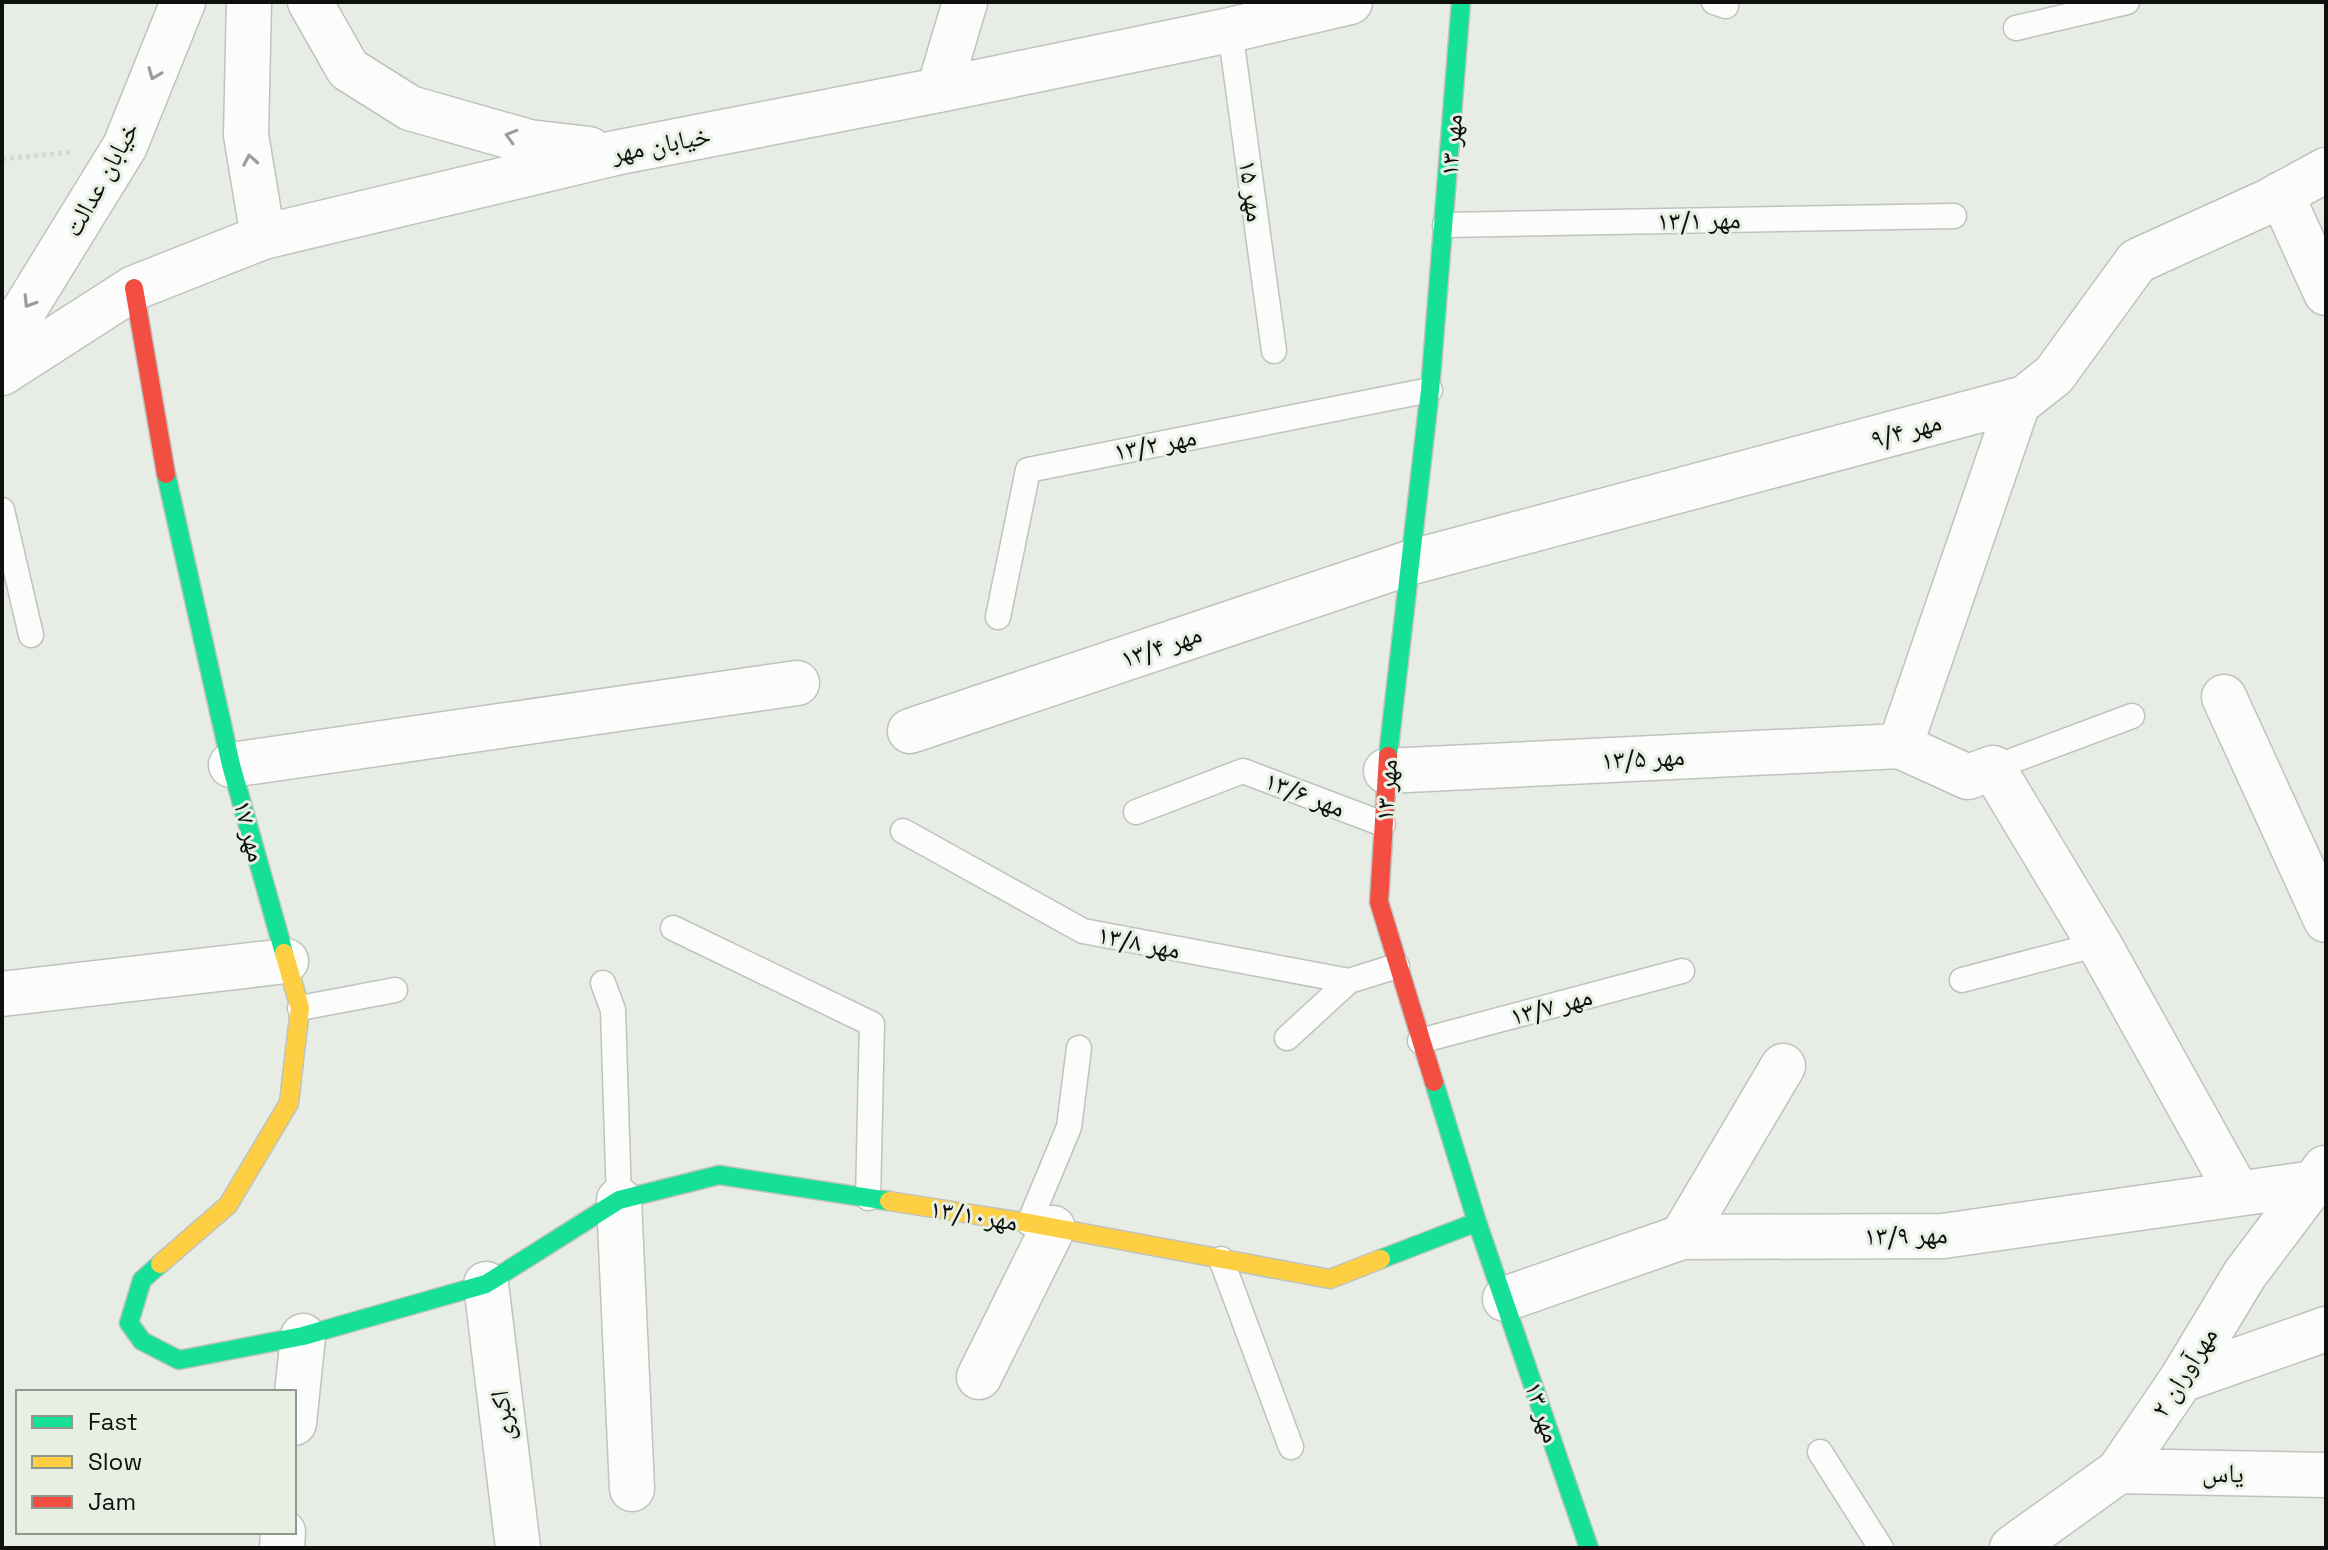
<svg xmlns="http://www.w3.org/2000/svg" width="2328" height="1550" viewBox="0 0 2328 1550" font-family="'Space Grotesk','Noto Naskh Arabic',sans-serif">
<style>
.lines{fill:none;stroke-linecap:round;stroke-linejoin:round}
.lane-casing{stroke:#bfc3bd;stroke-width:27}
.street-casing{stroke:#bfc3bd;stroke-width:47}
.fast-casing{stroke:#bfc3bd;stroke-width:21}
.slow-casing{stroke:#bfc3bd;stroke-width:21}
.jam-casing{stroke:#bfc3bd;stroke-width:21}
.path{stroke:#d6d8d5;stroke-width:5;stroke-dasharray:4 4;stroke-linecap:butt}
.lane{stroke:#fbfcfb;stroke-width:24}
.street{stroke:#fbfcfb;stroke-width:44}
.fast{stroke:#16e098;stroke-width:18}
.slow{stroke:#ffcf43;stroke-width:18}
.jam{stroke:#f24e42;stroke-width:18}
.oneway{stroke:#9c9e9b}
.labels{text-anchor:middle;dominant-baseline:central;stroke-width:6;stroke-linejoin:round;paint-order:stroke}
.street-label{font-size:26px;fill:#0d100c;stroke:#e6efe2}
</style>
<rect width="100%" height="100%" fill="#e7ece5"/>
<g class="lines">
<defs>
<path id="lane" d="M 1714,2 L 1726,6
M 2016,28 L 2127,2
M 1230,30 L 1274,351
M 1445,225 L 1954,216
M 2,510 L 31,635
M 998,617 L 1028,470 L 1430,390
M 1993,768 L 2132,716
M 1136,812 L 1243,771 L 1383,824
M 903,831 L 1083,931 L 1349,981 L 1397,966
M 673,928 L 872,1024 L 868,1198
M 1962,980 L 2099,944
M 603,983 L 613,1010 L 619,1200
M 300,1008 L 395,990
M 1287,1038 L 1349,981
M 1420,1041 L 1682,971
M 1029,1223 L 1069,1127 L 1079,1048
M 1221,1259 L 1291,1447
M 1820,1452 L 1881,1548"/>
<path id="street" d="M 249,2 L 246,135 L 263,237
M 310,2 L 348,69 L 410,108 L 529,142 L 589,149
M 939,90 L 965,2
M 2281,194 L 2326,293
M 2,346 L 125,146 L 183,2
M 2,373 L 134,288 L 263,237 L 615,153 L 939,90 L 1230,30 L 1350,2
M 2224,697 L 2326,920
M 910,731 L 1412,562 L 2025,398 L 2054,375 L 2137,261 L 2267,202 L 2326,170
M 1900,746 L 2019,400
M 231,765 L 797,683
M 1386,771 L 1900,746 L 1968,777 L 1993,768 L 2099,944 L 2237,1192
M 2,994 L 286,961
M 619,1200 L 632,1489
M 1682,1237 L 1783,1066
M 486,1284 L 518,1548
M 1505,1299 L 1682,1237 L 1943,1236 L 2314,1183
M 979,1377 L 1053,1228
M 2181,1380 L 2326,1329
M 294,1423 L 303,1336
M 2119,1471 L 2326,1475
M 282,1548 L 283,1532
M 2012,1548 L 2119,1471 L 2181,1380 L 2245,1274 L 2325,1168"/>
<path id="fast" d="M 166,474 L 231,765 L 284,953
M 1388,756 L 1430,390 L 1461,2
M 1434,1082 L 1477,1222 L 1589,1548
M 1381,1259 L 1477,1222
M 160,1264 L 142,1280 L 129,1323 L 142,1341 L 179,1360 L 303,1336 L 486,1284 L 619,1200 L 719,1175 L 889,1201"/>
<path id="slow" d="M 889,1201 L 1029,1223 L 1330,1279 L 1381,1259
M 160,1264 L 228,1205 L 289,1103 L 300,1008 L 284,953"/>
<path id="jam" d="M 134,288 L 166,474
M 1388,756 L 1379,902 L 1434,1082"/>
</defs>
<!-- lane casing -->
<use href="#lane" class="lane-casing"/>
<!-- street casing -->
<use href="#street" class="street-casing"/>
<!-- fast casing -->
<use href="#fast" class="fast-casing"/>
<!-- slow casing -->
<use href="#slow" class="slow-casing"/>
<!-- jam casing -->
<use href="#jam" class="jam-casing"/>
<!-- path -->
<path class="path" d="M 2,159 L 73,152"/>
<!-- lane -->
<use href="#lane" class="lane"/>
<!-- street -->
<use href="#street" class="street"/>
<!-- fast -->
<use href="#fast" class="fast"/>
<!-- slow -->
<use href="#slow" class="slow"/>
<!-- jam -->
<use href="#jam" class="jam"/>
</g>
<!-- one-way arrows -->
<defs><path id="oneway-chevron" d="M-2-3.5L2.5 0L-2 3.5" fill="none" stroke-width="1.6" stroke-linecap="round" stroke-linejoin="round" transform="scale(2)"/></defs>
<g class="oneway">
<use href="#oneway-chevron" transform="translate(154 74) rotate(112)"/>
<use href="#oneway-chevron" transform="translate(511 136) rotate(-164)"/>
<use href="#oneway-chevron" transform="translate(250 160) rotate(-100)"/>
<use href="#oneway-chevron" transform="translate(29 302) rotate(122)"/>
</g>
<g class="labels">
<!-- street labels -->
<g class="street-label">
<text transform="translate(661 144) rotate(-11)">خیابان مهر</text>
<text transform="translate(1451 145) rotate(-86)">مهر ۱۳</text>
<text transform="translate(101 179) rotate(-61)">خیابان عدالت</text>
<text transform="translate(1252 191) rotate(82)">مهر ۱۵</text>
<text transform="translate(1699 220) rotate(-1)">مهر ۱۳/۱</text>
<text transform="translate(1906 430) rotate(-15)">مهر ۹/۴</text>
<text transform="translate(1155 444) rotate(-11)">مهر ۱۳/۲</text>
<text transform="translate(1161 646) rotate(-19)">مهر ۱۳/۴</text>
<text transform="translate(1643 758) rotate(-3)">مهر ۱۳/۵</text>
<text transform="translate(1386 790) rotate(-86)">مهر ۱۳</text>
<text transform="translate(1305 794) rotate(21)">مهر ۱۳/۶</text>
<text transform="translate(250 831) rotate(75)">مهر ۱۷</text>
<text transform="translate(1139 942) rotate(11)">مهر ۱۳/۸</text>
<text transform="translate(1551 1006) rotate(-15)">مهر ۱۳/۷</text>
<text transform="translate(974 1215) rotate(9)">مهر۱۳/۱۰</text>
<text transform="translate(1906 1235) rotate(-1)">مهر ۱۳/۹</text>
<text transform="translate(2184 1372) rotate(-58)">مهرآوران ۲</text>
<text transform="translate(1543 1412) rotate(71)">مهر ۱۳</text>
<text transform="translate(502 1416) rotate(-97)">اکبری</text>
<text transform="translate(2223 1473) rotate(1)">یاس</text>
</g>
</g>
<!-- border -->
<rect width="2328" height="1550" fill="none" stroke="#0d100c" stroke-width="8"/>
<!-- legend -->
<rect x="16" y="1390" width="280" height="144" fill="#e6efe2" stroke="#8f968c" stroke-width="2"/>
<rect x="32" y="1416" width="40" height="12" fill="#16e098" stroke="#8f968c" stroke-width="2"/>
<text x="88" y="1430" font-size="24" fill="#0d100c">Fast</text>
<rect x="32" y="1456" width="40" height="12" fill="#ffcf43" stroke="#8f968c" stroke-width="2"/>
<text x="88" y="1470" font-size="24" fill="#0d100c">Slow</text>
<rect x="32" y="1496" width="40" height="12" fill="#f24e42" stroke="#8f968c" stroke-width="2"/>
<text x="88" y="1510" font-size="24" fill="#0d100c">Jam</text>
</svg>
